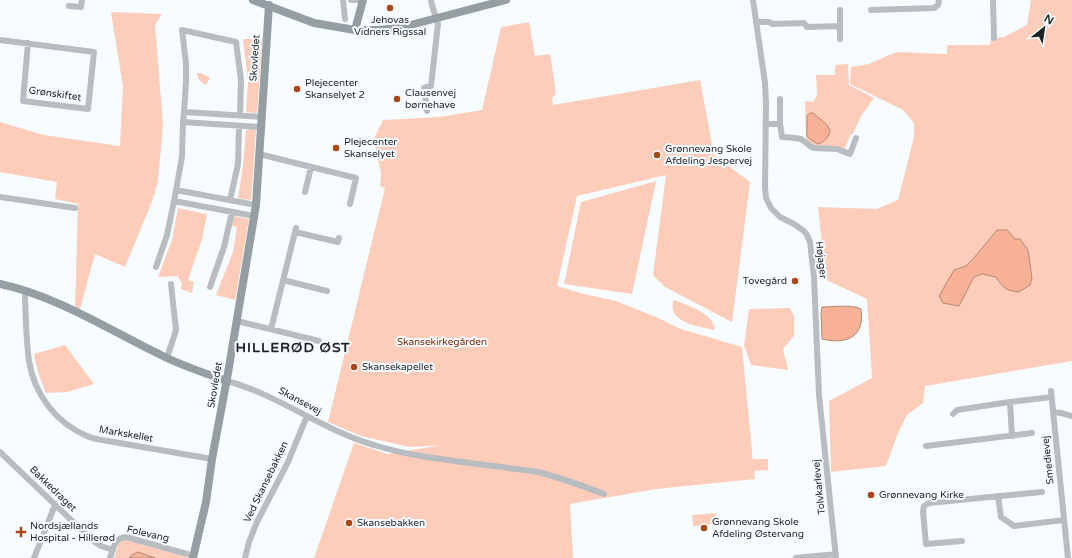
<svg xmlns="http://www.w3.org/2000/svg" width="1072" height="558" viewBox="0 0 1072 558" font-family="'Varela Round',sans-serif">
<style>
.green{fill:#fdcdba;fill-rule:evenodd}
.water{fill:#f6b197;stroke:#b58775}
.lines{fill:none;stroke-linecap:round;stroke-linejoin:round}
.street{stroke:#b7bdc0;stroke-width:6}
.secondary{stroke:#959fa3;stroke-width:8}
.poi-dot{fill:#ab4618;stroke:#f6fcff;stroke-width:1.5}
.labels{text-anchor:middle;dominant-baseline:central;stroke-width:4;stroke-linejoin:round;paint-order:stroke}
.poi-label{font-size:10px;fill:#1e2426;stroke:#f6fcff;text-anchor:start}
.street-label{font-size:10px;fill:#1e2426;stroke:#f6fcff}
.park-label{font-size:10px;fill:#762800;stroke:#f6fcff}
.district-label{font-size:14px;font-weight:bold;letter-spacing:1px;fill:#1e2426;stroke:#f6fcff}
</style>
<rect width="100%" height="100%" fill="#f6fcff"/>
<!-- green -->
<path class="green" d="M 1031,0 L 1072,0 L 1072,361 L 925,386 L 923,403 L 907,415 L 898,433 L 886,466 L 831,472 L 829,401 L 872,378 L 867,299 L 826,280 L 818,207 L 877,209 L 898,200 L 914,137 L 914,123 L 903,110 L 850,84 L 851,67 L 869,64 L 889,55 L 898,52 L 947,54 L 947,45 L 990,45 L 991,38 L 1004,37 L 1027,25 ZM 973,259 L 1019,292 L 1001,285 L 996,277 L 982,274 L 974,277 L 959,306 L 939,296 L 954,270 L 966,266 Z
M 111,12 L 162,14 L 155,25 L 163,125 L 158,181 L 153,199 L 125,267 L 95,254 L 80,309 L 75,307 L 78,204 L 55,199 L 57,182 L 0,172 L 0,122 L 44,135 L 120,146 L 123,87 Z
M 529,22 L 535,56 L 550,54 L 556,93 L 552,99 L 553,105 L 700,80 L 714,155 L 750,182 L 732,322 L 665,287 L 653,275 L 666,175 L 577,196 L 557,286 L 584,294 L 616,301 L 656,317 L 681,329 L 742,347 L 753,462 L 753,459 L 768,459 L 768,470 L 754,471 L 755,479 L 656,489 L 570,504 L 573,558 L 314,558 L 354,443 L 388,454 L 441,445 L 409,447 L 361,436 L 328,422 L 385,188 L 380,186 L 381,174 L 374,138 L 383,120 L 439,117 L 482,110 L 501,27 Z
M 243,39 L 252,39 L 262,41 L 257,113 L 246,112 L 248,82 Z
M 848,64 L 849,85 L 874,98 L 861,116 L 853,134 L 851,134 L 844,150 L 814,146 L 806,142 L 805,101 L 813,102 L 817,96 L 816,75 L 835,75 L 835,65 Z
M 197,73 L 201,73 L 210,78 L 206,85 C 201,83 197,78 197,73 Z
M 256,129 L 251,200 L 238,198 L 243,165 L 246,130 Z
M 656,181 L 632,294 L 564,284 L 581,202 Z
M 178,208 L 207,214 L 202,239 L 188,280 L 194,282 L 192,293 L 181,289 L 182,283 L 177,276 L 158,277 L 172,240 Z
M 234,216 L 249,219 L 235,300 L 216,295 L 233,252 L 237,227 L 232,226 Z
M 675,300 C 686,305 717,315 714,330 C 702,327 677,324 673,310 C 672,307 673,304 673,301 Z
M 790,308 L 794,316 L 794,336 L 783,349 L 788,370 L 751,365 L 744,345 L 749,309 Z
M 65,345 L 94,384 L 67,392 L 46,393 C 40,380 36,367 34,354 Z
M 716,513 L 718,524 L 693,526 L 692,515 Z
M 122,540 L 126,540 L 186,557 L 187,558 L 114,558 L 119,543 Z"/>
<!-- water -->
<path class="water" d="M 810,113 L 813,113 L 827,125 L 830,130 C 829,138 825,141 818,144 L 811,140 L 807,136 L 807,116 Z
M 997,230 L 1007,230 L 1015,239 L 1020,239 L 1028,250 L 1032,278 L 1030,285 L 1019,292 C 1006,291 1002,287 996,277 L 982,274 L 974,277 L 959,306 L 943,303 L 939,296 L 954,270 L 966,266 L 973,259 Z
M 822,307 C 833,307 852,304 861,309 C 865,337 847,345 822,339 L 821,313 Z
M 138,552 L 155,558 L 129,558 L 132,555 Z"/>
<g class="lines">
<!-- street -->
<path class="street" d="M 343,0 L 345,19
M 351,0 L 363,0
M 753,0 L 765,83 L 766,104 L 765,187 L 766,198 L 771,208 L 780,217 L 794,224 L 804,231 L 807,235 L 810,242 L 814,277 L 819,395 L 836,558
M 993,0 L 994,38
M 69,6 L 81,7 L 82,0
M 840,10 L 840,39
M 871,10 L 934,8 L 938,5 L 939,0
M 756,22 L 769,22 L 773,24 L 804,23 L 807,27 L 839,26
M 0,40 L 94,52 L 88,109 L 23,101 L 28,43
M 427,111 L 424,88 L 431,86 L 438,24 C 436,16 432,8 431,0
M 184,112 L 186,82 L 186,63 L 182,30 L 236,42 L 241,80 L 240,116
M 766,124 L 780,124 L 780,99
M 780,124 L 782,137 L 795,138 L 801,139 L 810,146 L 814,148 L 837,149 L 850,154 L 856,138
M 261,127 L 183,122 L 184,112 L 262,117
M 259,154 L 356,178 L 350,204
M 176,190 L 182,157 L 183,122
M 305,192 L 311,167
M 0,197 L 75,208
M 230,200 L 238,164 L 239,126
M 254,216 L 174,201 L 176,190 L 256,205
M 295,232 L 338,242 L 339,238
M 156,267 L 167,235 L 174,201
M 283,280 L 327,291
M 210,287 L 224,247 L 232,212
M 26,290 L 25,299 C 26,319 26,340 29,361 C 34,394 56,423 87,436 C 91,438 97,439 102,440 L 212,459
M 237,321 L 319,341
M 271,329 L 296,228
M 167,358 L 176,330 L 171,284
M 227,381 C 279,395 322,430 374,445 C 415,458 459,461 502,467 C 514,469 526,470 538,472 C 561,478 583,486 604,494
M 1051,391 L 1068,558
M 1010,402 L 1012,436
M 1053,412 L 1061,413 L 1072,416
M 953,414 L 957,410 L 1010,402 L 1052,397
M 926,446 L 1032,433
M 0,452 L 92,540 L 101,546 L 113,550
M 998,496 L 1001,517 L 1014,526 L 1064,520
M 962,541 L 926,544 L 923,511 L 924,506 L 929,503 L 1042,492
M 34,558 L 55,505
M 110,558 C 113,549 115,537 126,537 L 194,556
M 245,558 L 249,542 L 257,522 L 288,462 L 307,416
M 796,558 L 836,554"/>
<!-- secondary -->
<path class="secondary" d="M 253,0 L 314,23 L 355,30 L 377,30 L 399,28 L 506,0
M 355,30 L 363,0
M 0,284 C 60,297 112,332 167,358 C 186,367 207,374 227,381
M 193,558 L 206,502 L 212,459 L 228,373 L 256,205 L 269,5"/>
</g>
<!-- markers -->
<g class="poi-dot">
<circle cx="390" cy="8" r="4"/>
<circle cx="297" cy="89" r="4"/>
<circle cx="397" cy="99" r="4"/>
<circle cx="336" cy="148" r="4"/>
<circle cx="657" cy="155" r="4"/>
<circle cx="795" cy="281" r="4"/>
<circle cx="354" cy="367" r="4"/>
<circle cx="871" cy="495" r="4"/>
<circle cx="349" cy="523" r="4"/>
<circle cx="704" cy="528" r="4"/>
<path d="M19 526h4v4h4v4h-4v4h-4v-4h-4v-4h4z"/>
</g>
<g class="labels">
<!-- poi labels -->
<g class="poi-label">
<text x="390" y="20" text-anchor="middle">Jehovas<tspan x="390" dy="12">Vidners Rigssal</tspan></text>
<text x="305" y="83">Plejecenter<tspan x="305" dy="12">Skanselyet 2</tspan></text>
<text x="405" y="93">Clausenvej<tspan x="405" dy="12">børnehave</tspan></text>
<text x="344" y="142">Plejecenter<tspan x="344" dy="12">Skanselyet</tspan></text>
<text x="665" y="149">Grønnevang Skole<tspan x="665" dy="12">Afdeling Jespervej</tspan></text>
<text x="787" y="281" text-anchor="end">Tovegård</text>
<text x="362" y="367">Skansekapellet</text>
<text x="879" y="495">Grønnevang Kirke</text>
<text x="712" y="522">Grønnevang Skole<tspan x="712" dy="12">Afdeling Østervang</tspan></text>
<text x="357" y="523">Skansebakken</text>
<text x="30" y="526">Nordsjællands<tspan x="30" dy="12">Hospital - Hillerød</tspan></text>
</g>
<!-- street labels -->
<g class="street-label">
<text transform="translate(255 58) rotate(-86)">Skovledet</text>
<text transform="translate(55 94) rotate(8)">Grønskiftet</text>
<text transform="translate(821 260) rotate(83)">Højager</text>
<text transform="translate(215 385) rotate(-80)">Skovledet</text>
<text transform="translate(300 401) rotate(28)">Skansevej</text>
<text transform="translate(126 434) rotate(10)">Markskellet</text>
<text transform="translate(1048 460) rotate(-96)">Smedievej</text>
<text transform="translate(266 482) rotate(-64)">Ved Skansebakken</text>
<text transform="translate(819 487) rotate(-96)">Tolvkarlevej</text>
<text transform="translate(53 489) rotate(44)">Bakkedraget</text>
<text transform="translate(148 534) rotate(13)">Folevang</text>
</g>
<!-- park labels -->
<g class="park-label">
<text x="442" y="342">Skansekirkegården</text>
</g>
<!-- district labels -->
<g class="district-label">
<text x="293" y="347">HILLERØD ØST</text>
</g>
</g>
<!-- north arrow -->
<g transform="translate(1044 28) rotate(30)" stroke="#f6fcff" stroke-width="3" paint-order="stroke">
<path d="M0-3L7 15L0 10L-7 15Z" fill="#1e2426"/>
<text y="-6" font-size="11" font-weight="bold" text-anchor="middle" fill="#1e2426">N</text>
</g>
</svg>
